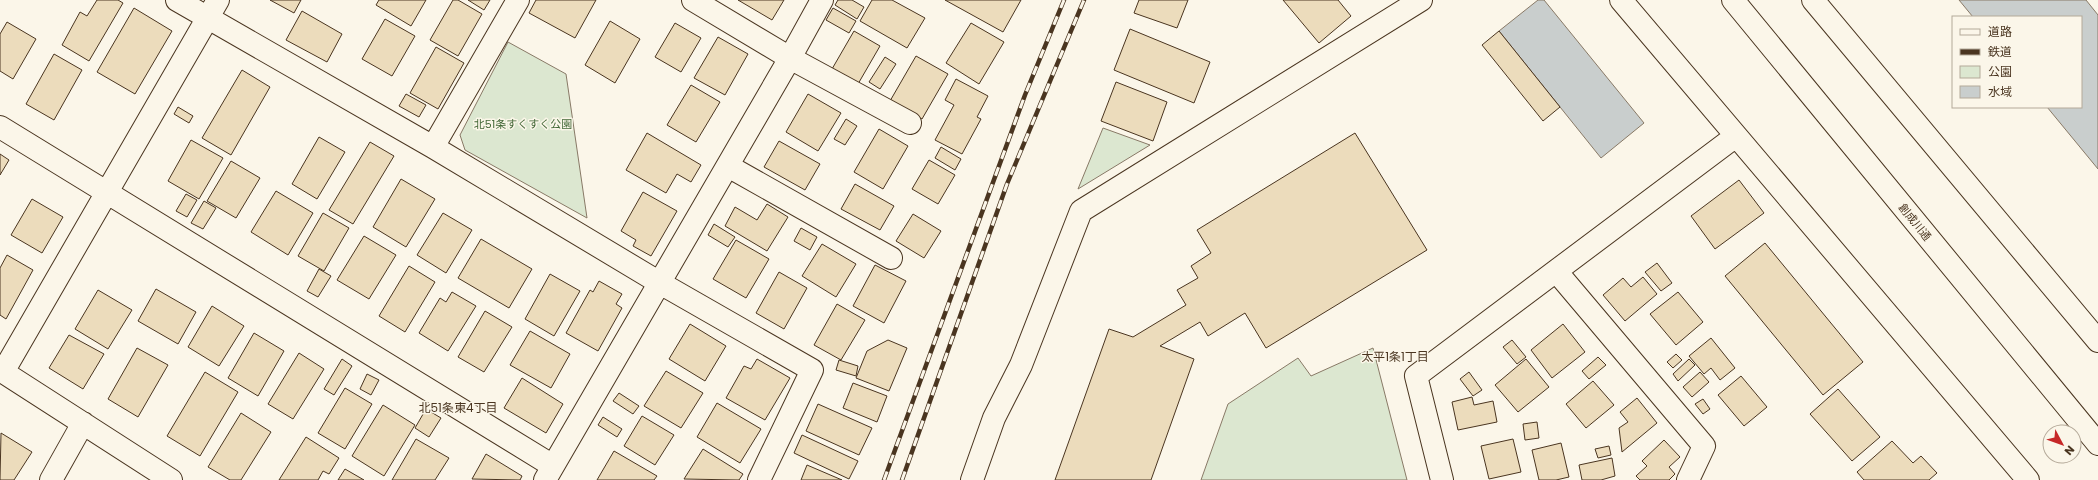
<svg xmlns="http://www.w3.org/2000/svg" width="2098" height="480" viewBox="0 0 2098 480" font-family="Poppins,'Noto Sans JP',sans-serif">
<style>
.green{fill:#dce7d0;stroke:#887966}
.water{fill:#c9cecd;stroke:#887966}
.building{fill:#ecdcbc;stroke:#4a3520}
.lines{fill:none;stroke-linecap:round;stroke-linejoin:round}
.minor-casing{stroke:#4a3520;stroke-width:24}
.trunk-casing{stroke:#4a3520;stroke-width:24}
.minor{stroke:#fbf6e9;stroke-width:22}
.trunk{stroke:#fbf6e9;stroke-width:22}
.rail-casing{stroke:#4a3520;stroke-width:4.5}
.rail{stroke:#fbf6e9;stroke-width:3;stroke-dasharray:9;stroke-linecap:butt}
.labels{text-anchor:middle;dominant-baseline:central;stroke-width:3;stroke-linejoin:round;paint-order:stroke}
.park-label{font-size:11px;fill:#436837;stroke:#fbf6e9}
.street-label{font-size:11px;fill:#4a3520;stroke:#fbf6e9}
.neighbourhood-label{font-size:12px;fill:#4a3520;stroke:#fbf6e9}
</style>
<rect width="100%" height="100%" fill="#fbf6e9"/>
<!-- green -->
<path class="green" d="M 508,42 L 566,74 L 587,218 L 465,150 L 460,135 Z
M 1103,128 L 1150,145 L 1078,189 Z
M 1373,348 L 1407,480 L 1201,480 L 1228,404 L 1298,358 L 1311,376 Z"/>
<!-- water -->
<path class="water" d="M 1538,0 L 1544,0 L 1644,123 L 1601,158 L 1499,31 Z
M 1959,0 L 2086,0 L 2098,15 L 2098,169 L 2047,107 L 2081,107 L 2081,17 L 1973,17 Z"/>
<!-- building -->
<path class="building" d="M 97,0 L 118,0 L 123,3 L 89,61 L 62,45 L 80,12 L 87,16 Z
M 270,0 L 301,0 L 294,13 Z
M 379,0 L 426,0 L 411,26 L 376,5 Z
M 453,0 L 458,0 L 482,14 L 458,56 L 430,40 Z
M 468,0 L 490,0 L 484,10 Z
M 536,0 L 596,0 L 575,38 L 529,13 Z
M 738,0 L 784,0 L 772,20 Z
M 838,0 L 852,0 L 864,7 L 857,19 L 835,5 Z
M 872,0 L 892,0 L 925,18 L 907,48 L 860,21 Z
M 945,0 L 1021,0 L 1003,32 Z
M 1139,0 L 1188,0 L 1177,28 L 1134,13 Z
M 1283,0 L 1338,0 L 1351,16 L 1319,43 Z
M 134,8 L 172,31 L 135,94 L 97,72 Z
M 833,8 L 856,21 L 849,33 L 826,20 Z
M 302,11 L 342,34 L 327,62 L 286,40 Z
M 385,19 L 415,36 L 392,76 L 362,59 Z
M 610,21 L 640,39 L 615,83 L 585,65 Z
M 7,22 L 36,39 L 13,79 L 0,71 L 0,34 Z
M 675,23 L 701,38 L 681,72 L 655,57 Z
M 971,23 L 1004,42 L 979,84 L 946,63 Z
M 1130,29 L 1210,62 L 1194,103 L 1114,70 Z
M 854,31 L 880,46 L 858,84 L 832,69 Z
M 1499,31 L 1560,107 L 1543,121 L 1482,45 Z
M 718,37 L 748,54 L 725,95 L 694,78 Z
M 436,47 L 464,63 L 438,109 L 410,93 Z
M 54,54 L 82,70 L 54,120 L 26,104 Z
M 916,56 L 948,74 L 922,119 L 890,101 Z
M 885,57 L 896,64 L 880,89 L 869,82 Z
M 242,70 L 270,87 L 231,155 L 202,138 Z
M 956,79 L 988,96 L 977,117 L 981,119 L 962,154 L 935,140 L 954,105 L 945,100 Z
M 1116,82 L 1167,102 L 1153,141 L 1101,121 Z
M 691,85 L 720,102 L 696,142 L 667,125 Z
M 406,94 L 426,105 L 419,117 L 399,106 Z
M 808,94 L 841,113 L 818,151 L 786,132 Z
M 178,107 L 193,116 L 189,123 L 174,114 Z
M 846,119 L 857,126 L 845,145 L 834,139 Z
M 879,129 L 908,146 L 883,189 L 854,172 Z
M 647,133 L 701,165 L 691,182 L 677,174 L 666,193 L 626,170 Z
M 1355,133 L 1427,250 L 1266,348 L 1245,313 L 1208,336 L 1200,322 L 1160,346 L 1194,359 L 1151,480 L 1055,480 L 1109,329 L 1133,337 L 1186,305 L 1177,290 L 1198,278 L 1191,266 L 1211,253 L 1197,230 Z
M 319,137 L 345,152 L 317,199 L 292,184 Z
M 191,140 L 223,158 L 199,199 L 168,181 Z
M 779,141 L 820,164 L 805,190 L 764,167 Z
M 370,142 L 394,156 L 353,224 L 329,210 Z
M 941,147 L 961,159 L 955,170 L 935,158 Z
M 0,154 L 9,160 L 0,175 Z
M 929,160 L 955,175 L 938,204 L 912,189 Z
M 231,161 L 260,178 L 236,218 L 207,201 Z
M 401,179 L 435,199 L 406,247 L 373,227 Z
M 1739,180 L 1764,213 L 1715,249 L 1691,216 Z
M 855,184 L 894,206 L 880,230 L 841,209 Z
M 276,191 L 313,213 L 288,255 L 251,232 Z
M 643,192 L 677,211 L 651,256 L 633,246 L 636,240 L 621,231 Z
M 186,194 L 197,200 L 187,217 L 176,211 Z
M 32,199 L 63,217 L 42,253 L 11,235 Z
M 204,201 L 216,208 L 203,229 L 191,223 Z
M 767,204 L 788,217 L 767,251 L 725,226 L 735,207 L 757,220 Z
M 323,213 L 349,228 L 324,271 L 298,256 Z
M 443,213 L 472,230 L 446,273 L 417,255 Z
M 913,214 L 941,231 L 924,258 L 896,241 Z
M 714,224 L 735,237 L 728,247 L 708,235 Z
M 801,228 L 817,237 L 810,250 L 794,241 Z
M 364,236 L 396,255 L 369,299 L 337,280 Z
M 481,239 L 532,269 L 509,308 L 458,278 Z
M 736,240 L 769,259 L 746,298 L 713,279 Z
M 1765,243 L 1863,362 L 1823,395 L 1725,276 Z
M 822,244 L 856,264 L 836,297 L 802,276 Z
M 7,255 L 33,270 L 6,319 L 0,315 L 0,268 Z
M 1657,263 L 1672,283 L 1661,291 L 1645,272 Z
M 875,265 L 906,281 L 884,323 L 853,306 Z
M 409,266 L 435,282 L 405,332 L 379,316 Z
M 319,269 L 331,276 L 318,297 L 307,291 Z
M 779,272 L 807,288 L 784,329 L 756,313 Z
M 550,274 L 580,291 L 554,336 L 525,319 Z
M 1643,277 L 1657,294 L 1625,321 L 1603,295 L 1623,278 L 1631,287 Z
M 599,281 L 622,294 L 616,304 L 622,308 L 598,351 L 566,333 L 590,290 L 593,292 Z
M 156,289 L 196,312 L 178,344 L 138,321 Z
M 98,290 L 132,310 L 108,349 L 75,329 Z
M 452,292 L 476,306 L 448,351 L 419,333 L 440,298 L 446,302 Z
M 1678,292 L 1703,322 L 1676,345 L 1650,314 Z
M 837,304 L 865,320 L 841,360 L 814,345 Z
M 212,306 L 244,326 L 219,366 L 188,347 Z
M 485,311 L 512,327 L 484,372 L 458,357 Z
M 690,324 L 726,346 L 705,381 L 669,359 Z
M 1563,324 L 1585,352 L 1552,378 L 1531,350 Z
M 530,331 L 570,354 L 551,388 L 510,365 Z
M 254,333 L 284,351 L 258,396 L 228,378 Z
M 69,335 L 104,354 L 83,389 L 49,368 Z
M 1711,338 L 1735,368 L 1720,380 L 1711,368 L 1704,374 L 1689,356 Z
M 888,340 L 907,348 L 889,391 L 856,378 L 867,351 Z
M 1512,340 L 1526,357 L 1517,364 L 1503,347 Z
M 137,348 L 168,365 L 138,417 L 108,399 Z
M 299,353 L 324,369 L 293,419 L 268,404 Z
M 1676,354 L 1682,360 L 1673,368 L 1667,362 Z
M 1598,357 L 1606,365 L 1589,379 L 1582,371 Z
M 342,359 L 352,366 L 334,395 L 324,389 Z
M 757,359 L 790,378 L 765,420 L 726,398 L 744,366 L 751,369 Z
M 1526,359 L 1549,387 L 1518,412 L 1495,385 Z
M 1689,359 L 1695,365 L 1678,381 L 1673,374 Z
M 839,360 L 858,366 L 856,376 L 836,370 Z
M 666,371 L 703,393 L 681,428 L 644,406 Z
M 205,372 L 238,392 L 200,456 L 167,436 Z
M 1469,372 L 1482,390 L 1473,396 L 1460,379 Z
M 1700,372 L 1709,382 L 1692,397 L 1683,387 Z
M 367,374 L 379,380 L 371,395 L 360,389 Z
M 1741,376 L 1767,407 L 1744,426 L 1718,395 Z
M 522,378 L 563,404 L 546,433 L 504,408 Z
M 1593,381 L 1614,405 L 1586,428 L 1566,404 Z
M 853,383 L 887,396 L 877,422 L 843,408 Z
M 345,388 L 372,404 L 345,449 L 318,433 Z
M 1838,389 L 1880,437 L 1852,461 L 1810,414 Z
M 619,393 L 639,406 L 633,414 L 613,401 Z
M 1472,397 L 1474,405 L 1493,401 L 1497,422 L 1458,430 L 1452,402 Z
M 1637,398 L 1657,423 L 1622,452 L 1619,428 L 1628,422 L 1620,412 Z
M 1703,399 L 1710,409 L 1703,414 L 1695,404 Z
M 717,403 L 761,429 L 740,463 L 697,437 Z
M 818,404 L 872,428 L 859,455 L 806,431 Z
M 383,405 L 415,425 L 384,476 L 352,456 Z
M 426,409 L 441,418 L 429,437 L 415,428 Z
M 241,413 L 271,432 L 241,480 L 230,480 L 208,467 Z
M 642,416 L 674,435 L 655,465 L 624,446 Z
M 603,417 L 622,429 L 617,437 L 598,425 Z
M 1537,422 L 1539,438 L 1525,440 L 1523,424 Z
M 1,433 L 32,452 L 14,480 L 0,480 Z
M 802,435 L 858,461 L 849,479 L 794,453 Z
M 306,437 L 339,458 L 329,474 L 323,471 L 318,480 L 279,480 Z
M 416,439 L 449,458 L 435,480 L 392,480 Z
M 1513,439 L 1521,472 L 1489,479 L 1481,446 Z
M 1664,440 L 1680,457 L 1669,467 L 1675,474 L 1669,480 L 1640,480 L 1636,476 L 1647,466 L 1642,461 Z
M 1892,441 L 1913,463 L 1921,456 L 1937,473 L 1929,480 L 1864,480 L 1857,472 Z
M 1561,443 L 1569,477 L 1556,480 L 1539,480 L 1532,450 Z
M 1609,446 L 1611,455 L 1598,458 L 1595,449 Z
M 703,449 L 743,474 L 739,480 L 684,479 Z
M 614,451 L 657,476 L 654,480 L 597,480 Z
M 486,454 L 522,476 L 520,480 L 472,479 Z
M 1612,458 L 1615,476 L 1601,480 L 1582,480 L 1579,465 Z
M 807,465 L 842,480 L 801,480 Z
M 345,469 L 364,480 L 338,480 Z"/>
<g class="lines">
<defs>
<path id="minor" d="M 177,0 L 433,147 L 660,283 L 812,370 L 759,480
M 693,0 L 790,58 L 910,123
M 1621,0 L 2028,480
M 0,127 L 553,466
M 433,147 L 518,0
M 728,166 L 891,258
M 1556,271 L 1704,446 L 1688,480
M 0,370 L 171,480
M 3,372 L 218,0
M 51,480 L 83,423
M 545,480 L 790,58 L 822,0
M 972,480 L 994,418 L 1021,365 L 1081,211 L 1421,0
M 1442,480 L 1416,376 L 1736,136"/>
<path id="trunk" d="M 1733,0 L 2098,444
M 1813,0 L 2098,341"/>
</defs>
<!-- minor casing -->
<use href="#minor" class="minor-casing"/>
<!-- trunk casing -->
<use href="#trunk" class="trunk-casing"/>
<!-- minor -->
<use href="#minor" class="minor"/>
<!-- trunk -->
<use href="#trunk" class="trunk"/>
<defs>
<path id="rail" d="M 884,480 L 1025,95 L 1064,0
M 902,480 L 1007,184 L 1084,0"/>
</defs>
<!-- rail casing -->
<use href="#rail" class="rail-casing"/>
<!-- rail -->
<use href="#rail" class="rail"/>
</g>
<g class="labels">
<!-- park labels -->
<g class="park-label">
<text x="523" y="124">北51条すくすく公園</text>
</g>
<!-- street labels -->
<g class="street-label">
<text transform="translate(1915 222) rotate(51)">創成川通</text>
</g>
<!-- neighbourhood labels -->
<g class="neighbourhood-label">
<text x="1395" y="356">太平1条1丁目</text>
<text x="458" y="407">北51条東4丁目</text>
</g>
</g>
<!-- legend -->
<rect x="1952" y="16" width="130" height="92" fill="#fbf6e9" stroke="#b4a999"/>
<rect x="1960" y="29" width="20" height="6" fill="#fbf6e9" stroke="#b4a999"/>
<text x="1988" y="36" font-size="12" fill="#4a3520">道路</text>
<rect x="1960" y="49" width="20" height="6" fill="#4a3520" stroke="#b4a999"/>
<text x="1988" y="56" font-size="12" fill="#4a3520">鉄道</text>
<rect x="1960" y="66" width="20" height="12" fill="#dce7d0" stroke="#b4a999"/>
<text x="1988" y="76" font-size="12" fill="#4a3520">公園</text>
<rect x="1960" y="86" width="20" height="12" fill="#c9cecd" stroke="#b4a999"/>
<text x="1988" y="96" font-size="12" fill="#4a3520">水域</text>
<!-- north arrow -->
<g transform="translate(2062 444) rotate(131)"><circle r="19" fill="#fbf6e9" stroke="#b4a999"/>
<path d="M0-3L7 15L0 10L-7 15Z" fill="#c62828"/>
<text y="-6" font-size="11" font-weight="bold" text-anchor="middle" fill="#4a3520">N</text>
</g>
</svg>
